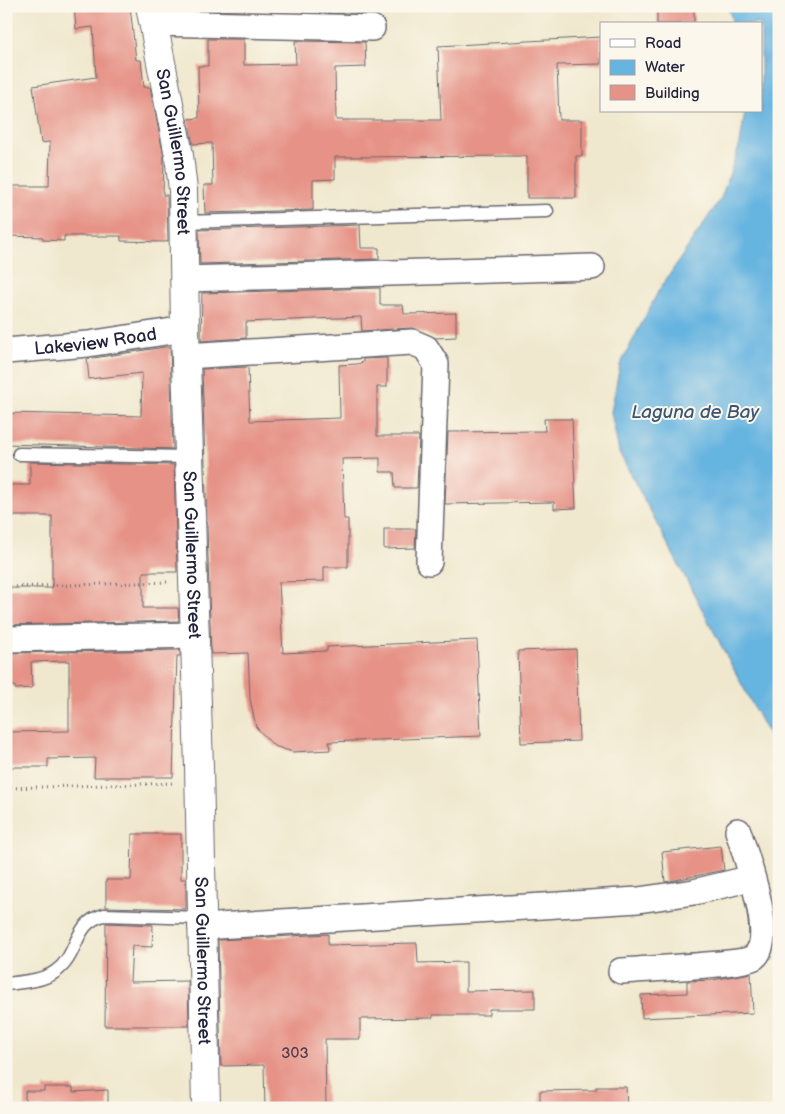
<svg xmlns="http://www.w3.org/2000/svg" width="785" height="1114" viewBox="0 0 785 1114" font-family="'Balsamiq Sans',sans-serif">
<style>
.water{fill:#66b4e0;stroke:#446b8e}
.building{fill:#e69286}
.lines{fill:none;stroke-linecap:round;stroke-linejoin:round}
.lane-casing{stroke:#6a676e;stroke-width:15}
.street-casing{stroke:#6a676e;stroke-width:28}
.secondary-casing{stroke:#6a676e;stroke-width:30}
.path{stroke:#6a676e;stroke-width:3;stroke-dasharray:1 4;stroke-linecap:butt}
.lane{stroke:#fff;stroke-width:12}
.street{stroke:#fff;stroke-width:25}
.secondary{stroke:#fff;stroke-width:28}
.labels{text-anchor:middle;dominant-baseline:central;stroke-width:4;stroke-linejoin:round;paint-order:stroke}
.number-label{font-size:15px;fill:#533e4e}
.street-label{font-size:18px;fill:#22223b;stroke:#fbf7ec}
.water-label{font-size:19px;font-style:italic;fill:#3a5575;stroke:#fbf7ec}
</style>
<rect width="100%" height="100%" fill="#fbf7ec"/>
<filter id="ink" filterUnits="userSpaceOnUse"><feTurbulence type="fractalNoise" baseFrequency=".02" numOctaves="2"/><feDisplacementMap in="SourceGraphic" scale="10" xChannelSelector="R" yChannelSelector="G"/><feConvolveMatrix kernelMatrix="1 2 1 2 8 2 1 2 1" color-interpolation-filters="sRGB"/></filter>
<filter id="wash" filterUnits="userSpaceOnUse"><feTurbulence type="fractalNoise" baseFrequency=".0096" numOctaves="4" result="noise"/><feDisplacementMap in="SourceGraphic" scale="20" xChannelSelector="R" yChannelSelector="G"/><feGaussianBlur stdDeviation="1.12" result="paint"/><feColorMatrix in="noise" values="0 0 0 0 0 0 0 0 0 0 0 0 0 0 0 0 0 1.4 0 .05"/><feComposite in="paint" operator="in"/></filter>
<g filter="url(#wash)">
<rect width="100%" height="100%" fill="#f0e8ce"/>
<!-- water -->
<path class="water" d="M 728,6 L 779,6 L 779,755 L 619,452 L 611,412 L 620,365 L 659,290 L 721,198 L 740,144 L 745,111 L 761,111 L 761,24 L 733,24 Z"/>
<g id="blocks">
<!-- building -->
<path class="building" d="M 74,6 L 130,6 L 136,60 L 141,60 L 144,87 L 150,87 L 164,157 L 163,195 L 167,195 L 168,241 L 165,242 L 121,241 L 121,236 L 64,236 L 64,241 L 43,240 L 43,237 L 6,236 L 6,186 L 49,186 L 50,142 L 41,143 L 33,86 L 96,77 L 93,27 L 76,29 Z
M 208,6 L 245,6 L 245,11 L 208,10 Z
M 329,6 L 365,6 L 365,13 L 329,13 Z
M 657,6 L 694,6 L 694,24 L 657,24 Z
M 601,37 L 601,64 L 557,65 L 559,120 L 582,120 L 582,156 L 576,156 L 576,198 L 527,198 L 527,156 L 335,157 L 335,179 L 313,180 L 313,210 L 205,213 L 204,185 L 213,185 L 212,143 L 193,144 L 188,119 L 199,118 L 198,66 L 208,66 L 208,39 L 244,39 L 244,65 L 296,64 L 295,41 L 365,42 L 366,67 L 335,68 L 336,120 L 441,120 L 438,46 Z
M 360,225 L 361,248 L 379,248 L 379,259 L 200,264 L 199,230 Z
M 380,288 L 380,305 L 403,305 L 404,314 L 456,313 L 456,337 L 436,338 L 412,328 L 362,331 L 361,317 L 246,322 L 246,338 L 201,341 L 202,293 Z
M 165,347 L 170,347 L 173,449 L 6,444 L 6,413 L 141,416 L 142,373 L 89,379 L 87,359 Z
M 387,358 L 387,387 L 377,387 L 377,436 L 419,436 L 417,488 L 395,488 L 394,472 L 380,472 L 380,458 L 342,459 L 344,519 L 348,519 L 348,567 L 324,567 L 324,581 L 279,582 L 283,653 L 327,651 L 327,647 L 477,640 L 481,736 L 329,742 L 330,750 L 293,752 L 274,746 L 256,727 L 250,699 L 248,653 L 211,654 L 202,369 L 248,367 L 250,421 L 340,418 L 339,365 L 357,364 L 363,362 L 363,359 Z
M 544,419 L 572,419 L 576,508 L 554,509 L 554,502 L 445,504 L 448,432 L 545,431 Z
M 30,462 L 174,465 L 177,572 L 143,572 L 143,608 L 178,608 L 179,621 L 6,625 L 6,588 L 52,588 L 52,516 L 6,516 L 6,485 L 30,485 Z
M 384,529 L 416,529 L 415,548 L 384,549 Z
M 576,649 L 579,741 L 521,743 L 518,651 Z
M 180,650 L 180,656 L 177,656 L 173,777 L 94,777 L 95,758 L 48,759 L 48,767 L 6,767 L 6,732 L 69,731 L 69,661 L 31,662 L 32,688 L 15,689 L 15,686 L 6,686 L 6,653 Z
M 132,834 L 181,834 L 181,879 L 186,879 L 186,909 L 106,907 L 106,880 L 131,880 Z
M 721,846 L 724,870 L 665,882 L 662,852 Z
M 106,923 L 153,925 L 152,947 L 132,946 L 130,982 L 188,981 L 189,1026 L 105,1026 Z
M 328,934 L 328,945 L 417,943 L 418,963 L 466,962 L 466,991 L 535,990 L 535,1009 L 489,1009 L 489,1015 L 433,1015 L 433,1018 L 360,1019 L 360,1039 L 325,1039 L 326,1108 L 265,1108 L 264,1065 L 221,1066 L 218,940 Z
M 751,973 L 753,1013 L 642,1018 L 641,995 L 687,993 L 687,981 L 712,980 Z
M 44,1087 L 73,1087 L 73,1092 L 108,1090 L 108,1108 L 25,1108 L 25,1091 L 44,1091 Z
M 596,1087 L 626,1087 L 627,1108 L 540,1108 L 540,1091 L 596,1090 Z"/>
</g>
</g>
<g filter="url(#ink)">
<use href="#blocks" fill-opacity="0" stroke="#6a676e" stroke-width="1"/>
<g class="lines">
<defs>
<path id="lane" d="M 184,222 L 547,211
M 19,454 L 189,457
M 6,984 C 22,982 42,981 55,972 C 80,955 72,923 104,915 L 201,918"/>
<g id="street">
<path d="M 153,23 L 372,28"/>
<path d="M 185,279 L 592,267"/>
<path id="s1" d="M 6,351 L 88,344 L 185,329"/>
<path d="M 186,356 L 412,342 L 426,348 L 436,364 L 429,562"/>
<path d="M 6,639 L 195,635"/>
<path d="M 201,927 L 638,900 L 694,892 L 752,878"/>
<path d="M 621,971 C 641,969 744,965 754,957 C 777,939 745,854 738,831"/>
</g>
<g id="secondary">
<path id="s2" d="M 150,6 L 179,155 L 183,190 L 185,329 L 199,767 L 206,1108"/>
</g>
</defs>
<!-- lane casing -->
<use href="#lane" class="lane-casing"/>
<!-- street casing -->
<use href="#street" class="street-casing"/>
<!-- secondary casing -->
<use href="#secondary" class="secondary-casing"/>
<!-- path -->
<path class="path" d="M 6,587 L 170,582
M 6,788 L 176,783"/>
<!-- lane -->
<use href="#lane" class="lane"/>
<!-- street -->
<use href="#street" class="street"/>
<!-- secondary -->
<use href="#secondary" class="secondary"/>
</g>
</g>
<g class="labels">
<!-- number labels -->
<g class="number-label">
<text x="295" y="1053">303</text>
</g>
<!-- street labels -->
<g class="street-label">
<text stroke="none"><textPath href="#s2" startOffset="148">San Guillermo Street</textPath></text>
<text stroke="none"><textPath href="#s1" startOffset="90">Lakeview Road</textPath></text>
<text stroke="none"><textPath href="#s2" startOffset="552">San Guillermo Street</textPath></text>
<text stroke="none"><textPath href="#s2" startOffset="958">San Guillermo Street</textPath></text>
</g>
<!-- water labels -->
<g class="water-label">
<text x="695" y="412">Laguna de Bay</text>
</g>
</g>
<!-- margin -->
<rect width="785" height="1114" fill="none" stroke="#fbf7ec" stroke-width="25"/>
<!-- legend -->
<rect x="600" y="22" width="162" height="90" fill="#fbf7ec" stroke="#a4a2a5"/>
<rect x="610" y="39" width="25" height="8" fill="#ffffff" stroke="#a4a2a5"/>
<text x="645" y="48" font-size="15" fill="#22223b">Road</text>
<rect x="610" y="60" width="25" height="15" fill="#66b4e0" stroke="#a4a2a5"/>
<text x="645" y="72" font-size="15" fill="#22223b">Water</text>
<rect x="610" y="85" width="25" height="15" fill="#e69286" stroke="#a4a2a5"/>
<text x="645" y="98" font-size="15" fill="#22223b">Building</text>
</svg>
